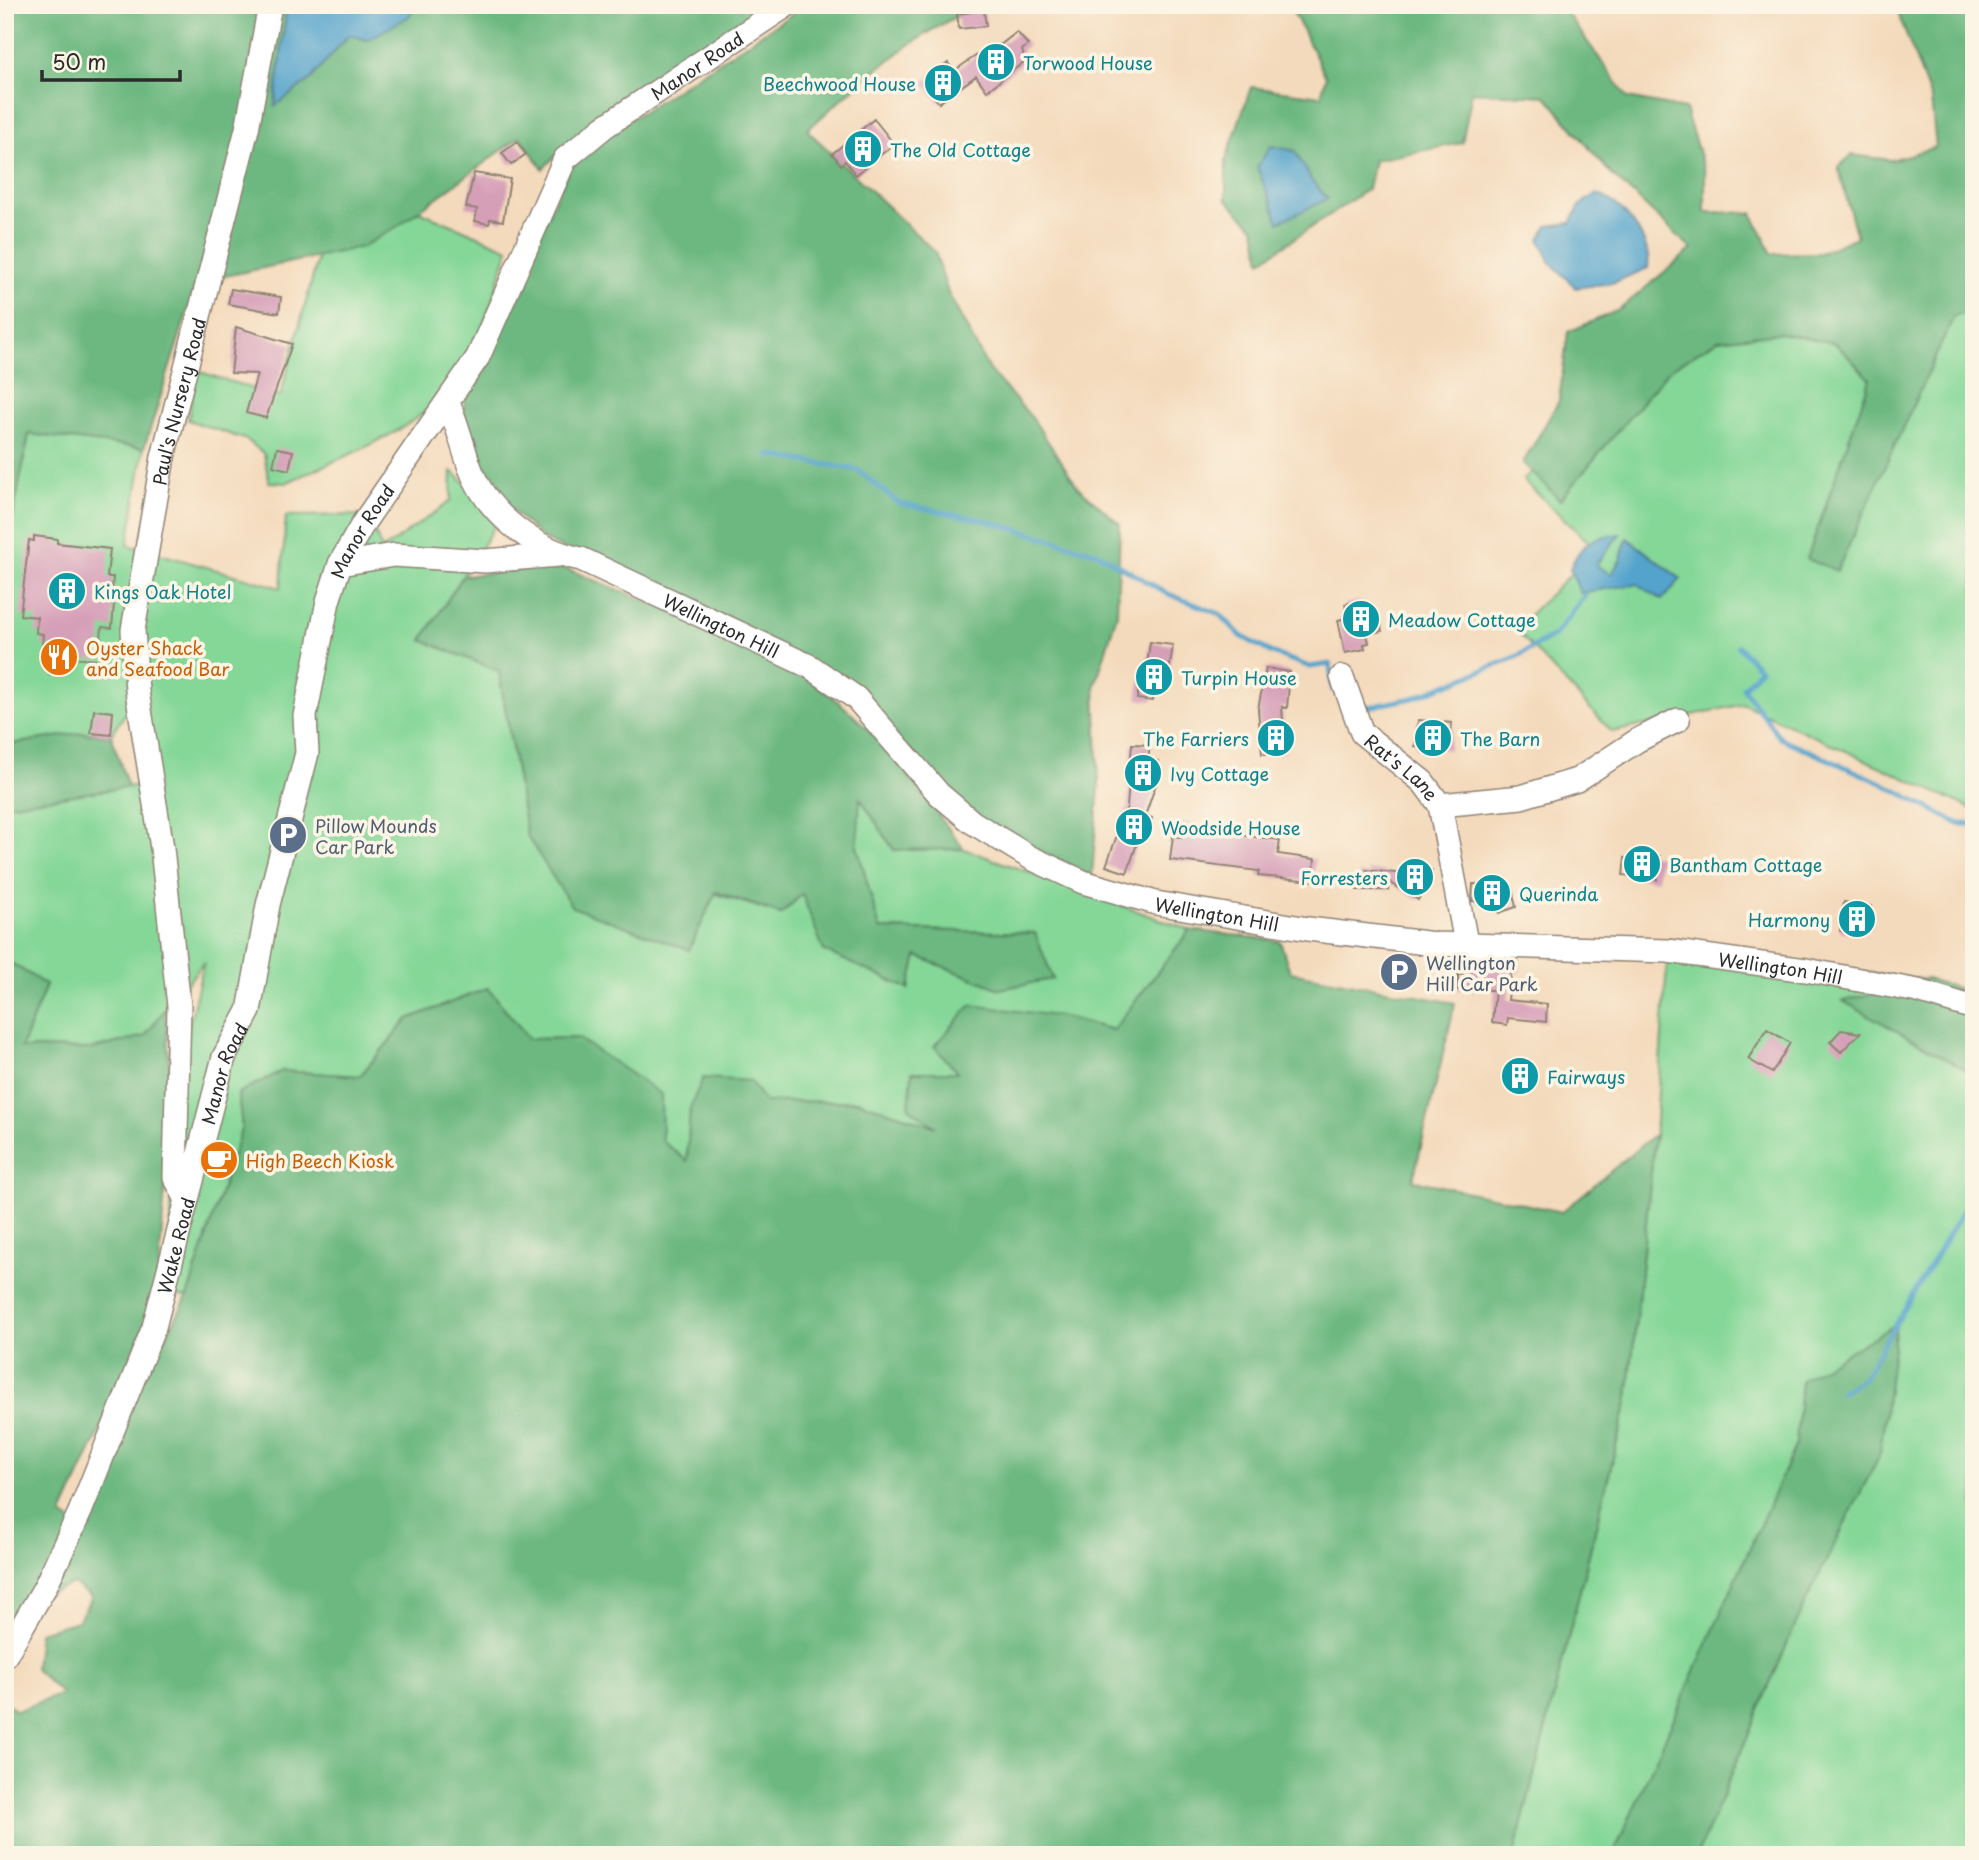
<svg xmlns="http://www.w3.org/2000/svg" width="1979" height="1860" viewBox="0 0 1979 1860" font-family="'Playpen Sans',sans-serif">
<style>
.green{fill:#85d798;stroke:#588162;stroke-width:2}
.forest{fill:#6cb880;stroke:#4c7256;stroke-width:2}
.water{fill:#52a3cc;stroke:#3e677c;stroke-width:2}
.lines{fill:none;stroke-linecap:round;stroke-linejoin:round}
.stream{stroke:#52a3cc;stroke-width:5}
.building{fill:#d69fb8}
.minor-casing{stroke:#908274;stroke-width:26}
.minor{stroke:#fff;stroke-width:23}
.labels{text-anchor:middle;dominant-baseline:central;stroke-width:7;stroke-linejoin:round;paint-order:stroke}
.culture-label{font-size:18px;fill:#0d838f;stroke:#fcf5e5;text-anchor:start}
.street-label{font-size:18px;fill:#2b2b2b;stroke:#fcf5e5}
.food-label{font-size:18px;fill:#c56008;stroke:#fcf5e5;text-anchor:start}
.service-label{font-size:18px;fill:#4e5e75;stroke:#fcf5e5;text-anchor:start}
</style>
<rect width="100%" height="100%" fill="#fcf5e5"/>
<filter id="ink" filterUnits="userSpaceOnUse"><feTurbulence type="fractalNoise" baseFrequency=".0143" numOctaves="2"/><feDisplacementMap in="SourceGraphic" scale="14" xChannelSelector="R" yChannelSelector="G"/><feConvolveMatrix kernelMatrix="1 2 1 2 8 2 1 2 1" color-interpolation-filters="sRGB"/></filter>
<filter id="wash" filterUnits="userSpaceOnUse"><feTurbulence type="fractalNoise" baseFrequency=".00686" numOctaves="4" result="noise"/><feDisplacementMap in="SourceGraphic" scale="28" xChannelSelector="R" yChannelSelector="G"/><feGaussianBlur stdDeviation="1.57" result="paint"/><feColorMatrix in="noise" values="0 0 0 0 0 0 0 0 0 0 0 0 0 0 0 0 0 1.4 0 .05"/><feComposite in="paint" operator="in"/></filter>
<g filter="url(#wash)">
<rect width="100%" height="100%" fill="#f4dabc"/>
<!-- green -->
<path class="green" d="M 419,211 L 509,249 C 494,292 483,340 457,378 C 420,433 343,455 286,483 L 269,482 L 264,454 L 247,440 L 188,420 L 197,371 L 280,397 L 319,254 L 362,247 Z
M 1974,256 L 1974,810 L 1744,704 L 1612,732 L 1515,629 L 1596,549 L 1523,480 L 1763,263 Z
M 29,434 L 144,448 L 128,545 L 281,588 L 286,516 L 368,515 L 382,550 L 451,501 L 452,471 L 501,516 L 422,640 L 499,671 L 527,836 L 781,914 L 802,894 L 908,988 L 917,956 L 1000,989 L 1035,933 L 880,929 L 857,846 L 859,796 L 894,850 L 964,849 L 1190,930 L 1113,1030 L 1064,1017 L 958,1072 L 913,1072 L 939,1128 L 858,1101 L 765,1102 L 690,1108 L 687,1161 L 662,1141 L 578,1038 L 529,1039 L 488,988 L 408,1019 L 360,1076 L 282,1071 L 238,1093 L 242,1127 L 187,1297 L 169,1295 L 174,1088 L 204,962 L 145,1036 L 92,1049 L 21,1048 L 46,986 L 5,959 L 5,805 L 148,784 L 129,708 L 111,735 L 81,733 L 5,745 L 5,537 L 9,536 Z
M 1668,951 L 1929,980 L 1974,993 L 1974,1855 L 1514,1855 L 1628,1398 L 1655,1134 Z"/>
<!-- forest -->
<path class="forest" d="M 5,5 L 287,5 L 275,104 L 349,35 L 408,17 L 416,5 L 787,5 L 556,155 L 543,169 L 520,137 L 395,228 L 362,247 L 197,282 L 144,448 L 29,434 L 9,537 L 5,537 Z
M 806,5 L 978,6 C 912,35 860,82 807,130 L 935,252 L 948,293 L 989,370 L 1033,419 L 1078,487 L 1120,524 L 1117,614 L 1095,686 L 1099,786 L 1092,877 L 972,817 L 843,681 L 543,539 L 484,484 L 463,411 L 467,391 L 568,171 L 593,144 Z
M 1290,5 L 1561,5 L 1628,98 L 1685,109 L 1705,173 L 1705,212 L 1752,213 L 1772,254 L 1820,253 L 1857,237 L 1838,167 L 1852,155 L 1891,160 L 1936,147 L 1931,99 L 1895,5 L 1974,5 L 1974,310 L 1954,316 L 1837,571 L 1807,559 L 1870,379 L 1835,343 L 1780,333 L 1718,340 L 1669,370 L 1560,500 L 1523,463 L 1559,401 L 1568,332 L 1619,310 L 1692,249 L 1611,174 L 1546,96 L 1472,92 L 1462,143 L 1374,160 L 1368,189 L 1261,261 L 1255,228 L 1226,199 L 1226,160 L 1251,87 L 1321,96 L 1326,77 Z
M 537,568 L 567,569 C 654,606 757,637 831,696 C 884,737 924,797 964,849 L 894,850 L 860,798 L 857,846 L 880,929 L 1035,933 L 1053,979 L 1000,989 L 917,956 L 909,989 L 824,951 L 802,894 L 781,914 L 716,892 L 689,950 L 572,907 L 527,836 L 499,671 L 422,640 L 463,576 Z
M 81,733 L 111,735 L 128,787 L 5,805 L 5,745 Z
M 1190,930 L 1280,941 L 1290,972 L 1455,1003 L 1413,1180 L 1562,1212 L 1655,1134 L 1628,1398 L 1514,1855 L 5,1855 L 5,1701 L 16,1711 L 62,1694 L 35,1669 L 39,1632 L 78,1621 L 92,1597 L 73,1584 L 24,1603 L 5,1636 L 5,959 L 46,985 L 21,1048 L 92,1049 L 145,1036 L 165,1009 L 172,1097 L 157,1294 L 119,1388 L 62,1515 L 79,1526 L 137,1391 L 187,1297 L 242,1127 L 238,1093 L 282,1071 L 360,1076 L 408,1019 L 488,988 L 529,1039 L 578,1038 L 661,1094 L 662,1141 L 687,1161 L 690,1108 L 703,1078 L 750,1081 L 765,1102 L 858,1101 L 936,1127 L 909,1108 L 912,1072 L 957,1072 L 934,1046 L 971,1005 L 1064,1017 L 1113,1030 Z
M 1927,979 L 1974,993 L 1974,1074 L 1843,1001 Z
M 1896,1324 L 1880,1454 L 1802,1609 L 1697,1855 L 1613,1855 L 1796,1444 L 1801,1380 Z"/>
<!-- water -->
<path class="water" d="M 287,5 L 416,5 L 408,17 L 367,40 L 349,35 L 311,79 L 275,106 Z
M 1271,146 L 1295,151 L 1312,181 L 1328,199 L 1279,222 L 1257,167 Z
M 1597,194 C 1623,203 1652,240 1648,268 L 1612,283 L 1576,288 L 1551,263 L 1540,240 L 1547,226 L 1571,223 C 1577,208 1582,201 1597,194 Z
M 1620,534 L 1596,565 L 1611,574 L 1620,561 L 1627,538 L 1681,579 L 1662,600 L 1637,584 L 1580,593 L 1570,569 C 1580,543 1593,536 1620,534 Z"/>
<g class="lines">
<!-- stream -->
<path class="stream" d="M 769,455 L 858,470 L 898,503 L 988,521 L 1098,553 L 1166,593 L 1220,614 L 1241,636 L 1272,653 L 1310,667 L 1330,664 L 1333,690 L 1339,693
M 1738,646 L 1760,669 L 1743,688 L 1780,738 L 1884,784 L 1959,824 L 1974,824
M 1358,701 L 1369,707 L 1413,698 L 1516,657 L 1555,635 L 1585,595
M 1841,1392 L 1863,1379 L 1974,1192"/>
</g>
<g id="blocks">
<!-- building -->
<path class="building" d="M 984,10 L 986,26 L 959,29 L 957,14 Z
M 1017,32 L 1028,45 L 1022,50 L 1025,61 L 987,91 L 976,76 L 939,103 L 923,82 L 948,63 L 954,71 L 977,55 L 981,60 Z
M 874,119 L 894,144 L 856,175 L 845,161 L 841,165 L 832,154 Z
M 517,142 L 526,154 L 511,165 L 502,153 Z
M 474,173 L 510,179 L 503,221 L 490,219 L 489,224 L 475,221 L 477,209 L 466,207 Z
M 231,289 L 281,297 L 279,313 L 228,304 Z
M 236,327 L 292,344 L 266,418 L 246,413 L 257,374 L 231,373 Z
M 277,448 L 293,451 L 289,470 L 273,466 Z
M 34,536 L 57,539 L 57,543 L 110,549 L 107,577 L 113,577 L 111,604 L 114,604 L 112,628 L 102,627 L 99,660 L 70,658 L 68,671 L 49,675 L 50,646 L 42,645 L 43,634 L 36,633 L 37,617 L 20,615 L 29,540 L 34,541 Z
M 1359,601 L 1362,617 L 1378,614 L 1382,631 L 1367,634 L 1369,643 L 1364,644 L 1365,649 L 1345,653 L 1338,620 L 1348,618 L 1345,604 Z
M 1150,642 L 1173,645 L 1166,692 L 1154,690 L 1152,701 L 1137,699 L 1143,664 L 1147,665 Z
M 1266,668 L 1290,672 L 1287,708 L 1282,707 L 1285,753 L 1262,754 L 1258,709 Z
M 94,710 L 113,712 L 111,735 L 91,733 Z
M 1418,720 L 1452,723 L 1449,750 L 1415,747 Z
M 1132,744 L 1150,745 L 1148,760 L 1158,761 L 1156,784 L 1145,816 L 1152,818 L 1146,837 L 1140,835 L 1127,873 L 1106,866 L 1127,807 Z
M 1182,823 L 1240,830 L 1239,835 L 1280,840 L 1278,854 L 1315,859 L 1313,881 L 1258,876 L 1259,871 L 1170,860 L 1173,836 L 1181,837 Z
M 1633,852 L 1660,856 L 1657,880 L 1623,875 L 1625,858 L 1632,859 Z
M 1413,860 L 1432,871 L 1418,900 L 1389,882 L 1388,890 L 1357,890 L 1359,874 L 1371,875 L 1367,870 L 1404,874 Z
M 1473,884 L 1511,885 L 1516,907 L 1499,913 L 1497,902 L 1472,901 Z
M 1844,902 L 1871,906 L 1871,927 L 1859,925 L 1858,934 L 1840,931 Z
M 1471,959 L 1518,961 L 1517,973 L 1511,973 L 1508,1000 L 1547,1004 L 1546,1022 L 1508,1018 L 1507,1025 L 1492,1023 L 1495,990 L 1458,990 L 1458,975 L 1470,975 Z
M 1767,1029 L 1790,1043 L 1772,1073 L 1748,1059 Z
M 1841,1030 L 1860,1033 L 1841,1052 L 1830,1042 Z
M 1507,1066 L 1535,1069 L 1533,1087 L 1505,1084 Z"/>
</g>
</g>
<g filter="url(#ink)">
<use href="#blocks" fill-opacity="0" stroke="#908274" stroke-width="2"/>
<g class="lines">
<defs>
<g id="minor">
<path id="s1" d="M 448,403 C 457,423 462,444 469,465 C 485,512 534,550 581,559 L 811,667 L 856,698 L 939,794 L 972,822 L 1031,858 L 1083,882 L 1156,903 L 1308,929 L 1435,944 L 1668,951 L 1806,970 L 1918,991 L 1974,1008"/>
<path d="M 340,564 L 394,555 L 485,561 L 559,555"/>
<path id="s2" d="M 1342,677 L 1362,733 L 1423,782 L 1440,805 L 1466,943"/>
<path d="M 1440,805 L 1521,797 L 1577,780 L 1638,740 L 1678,720"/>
<path id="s3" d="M 186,1198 L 175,1177 L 179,1006 L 162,848 L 137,691 L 133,630 L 163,457 L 247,129 L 270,5"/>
<path id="s4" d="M 5,1656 L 45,1587 L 80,1512 L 154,1327 L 224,1057 L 249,1011 L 268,905 L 307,753 L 305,716 L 328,601 L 340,564 L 364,522 L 478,357 L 565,159 L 604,127 L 787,5"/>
</g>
</defs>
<!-- minor casing -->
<use href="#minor" class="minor-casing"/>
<!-- minor -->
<use href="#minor" class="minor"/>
</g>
</g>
<!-- icons -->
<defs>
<symbol id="building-disc" viewBox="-11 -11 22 22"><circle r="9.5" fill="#0f9aa8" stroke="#fcf5e5"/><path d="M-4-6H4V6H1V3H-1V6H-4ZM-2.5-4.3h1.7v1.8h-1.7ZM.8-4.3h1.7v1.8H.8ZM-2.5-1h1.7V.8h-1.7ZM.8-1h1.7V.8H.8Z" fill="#fff"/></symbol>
<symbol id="restaurant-disc" viewBox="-11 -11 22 22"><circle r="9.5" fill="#e8710a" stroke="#fcf5e5"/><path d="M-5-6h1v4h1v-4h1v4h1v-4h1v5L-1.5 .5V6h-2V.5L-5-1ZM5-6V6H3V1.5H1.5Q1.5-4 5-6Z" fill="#fff"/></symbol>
<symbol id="parking-disc" viewBox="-11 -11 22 22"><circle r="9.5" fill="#5c6f8a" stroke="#fcf5e5"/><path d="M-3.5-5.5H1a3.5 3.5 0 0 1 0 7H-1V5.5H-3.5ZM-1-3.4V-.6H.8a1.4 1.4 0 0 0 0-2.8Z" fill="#fff"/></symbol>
<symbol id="cafe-disc" viewBox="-11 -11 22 22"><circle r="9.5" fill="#e8710a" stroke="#fcf5e5"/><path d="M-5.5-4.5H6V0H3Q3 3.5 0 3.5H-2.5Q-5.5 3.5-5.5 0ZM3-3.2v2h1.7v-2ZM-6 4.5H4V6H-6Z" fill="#fff"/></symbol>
</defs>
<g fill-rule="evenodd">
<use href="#building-disc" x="974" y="40" width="44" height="44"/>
<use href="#building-disc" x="921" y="61" width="44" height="44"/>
<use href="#building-disc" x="841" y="127" width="44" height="44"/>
<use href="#building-disc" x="45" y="569" width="44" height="44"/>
<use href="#building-disc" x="1339" y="597" width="44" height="44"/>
<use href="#restaurant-disc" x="37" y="635" width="44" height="44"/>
<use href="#building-disc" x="1132" y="655" width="44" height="44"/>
<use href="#building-disc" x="1254" y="716" width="44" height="44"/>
<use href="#building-disc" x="1411" y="716" width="44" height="44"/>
<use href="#building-disc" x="1121" y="751" width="44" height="44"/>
<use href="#building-disc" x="1112" y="805" width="44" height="44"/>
<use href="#parking-disc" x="266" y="813" width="44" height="44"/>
<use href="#building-disc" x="1620" y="842" width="44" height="44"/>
<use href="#building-disc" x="1393" y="855" width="44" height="44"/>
<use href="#building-disc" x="1470" y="871" width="44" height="44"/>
<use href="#building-disc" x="1835" y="897" width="44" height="44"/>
<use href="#parking-disc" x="1377" y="950" width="44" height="44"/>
<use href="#building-disc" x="1498" y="1054" width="44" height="44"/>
<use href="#cafe-disc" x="197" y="1138" width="44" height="44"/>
</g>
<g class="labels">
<!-- culture labels -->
<g class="culture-label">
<text x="1023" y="62">Torwood House</text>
<text x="916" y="83" text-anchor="end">Beechwood House</text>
<text x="890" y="149">The Old Cottage</text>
<text x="94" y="591">Kings Oak Hotel</text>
<text x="1388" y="619">Meadow Cottage</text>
<text x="1181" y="677">Turpin House</text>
<text x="1249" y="738" text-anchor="end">The Farriers</text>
<text x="1460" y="738">The Barn</text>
<text x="1170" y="773">Ivy Cottage</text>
<text x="1161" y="827">Woodside House</text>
<text x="1669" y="864">Bantham Cottage</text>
<text x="1388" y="877" text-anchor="end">Forresters</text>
<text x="1519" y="893">Querinda</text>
<text x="1830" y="919" text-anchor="end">Harmony</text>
<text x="1547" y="1076">Fairways</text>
</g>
<!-- street labels -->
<g class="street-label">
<text stroke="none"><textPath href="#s4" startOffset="1778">Manor Road</textPath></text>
<text stroke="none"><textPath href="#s3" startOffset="807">Paul's Nursery Road</textPath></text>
<text stroke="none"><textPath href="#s4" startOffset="1190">Manor Road</textPath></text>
<text stroke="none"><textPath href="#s1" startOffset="373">Wellington Hill</textPath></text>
<text stroke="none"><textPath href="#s2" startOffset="112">Rat's Lane</textPath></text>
<text stroke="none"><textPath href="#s1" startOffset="961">Wellington Hill</textPath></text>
<text stroke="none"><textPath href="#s1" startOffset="1528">Wellington Hill</textPath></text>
<text stroke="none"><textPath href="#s4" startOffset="625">Manor Road</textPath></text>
<text stroke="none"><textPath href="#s4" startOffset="446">Wake Road</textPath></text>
</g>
<!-- food labels -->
<g class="food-label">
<text x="86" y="647">Oyster Shack<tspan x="86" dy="21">and Seafood Bar</tspan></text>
<text x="246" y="1160">High Beech Kiosk</text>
</g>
<!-- service labels -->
<g class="service-label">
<text x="315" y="825">Pillow Mounds<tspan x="315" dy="21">Car Park</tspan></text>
<text x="1426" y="962">Wellington<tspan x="1426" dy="21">Hill Car Park</tspan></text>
</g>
</g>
<!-- margin -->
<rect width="1979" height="1860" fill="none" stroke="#fcf5e5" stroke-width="28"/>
<!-- scale -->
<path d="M42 70v10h138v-10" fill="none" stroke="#2b2b2b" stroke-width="3.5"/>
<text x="52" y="70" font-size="21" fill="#2b2b2b" stroke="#fcf5e5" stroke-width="5" paint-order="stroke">50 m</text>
</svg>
